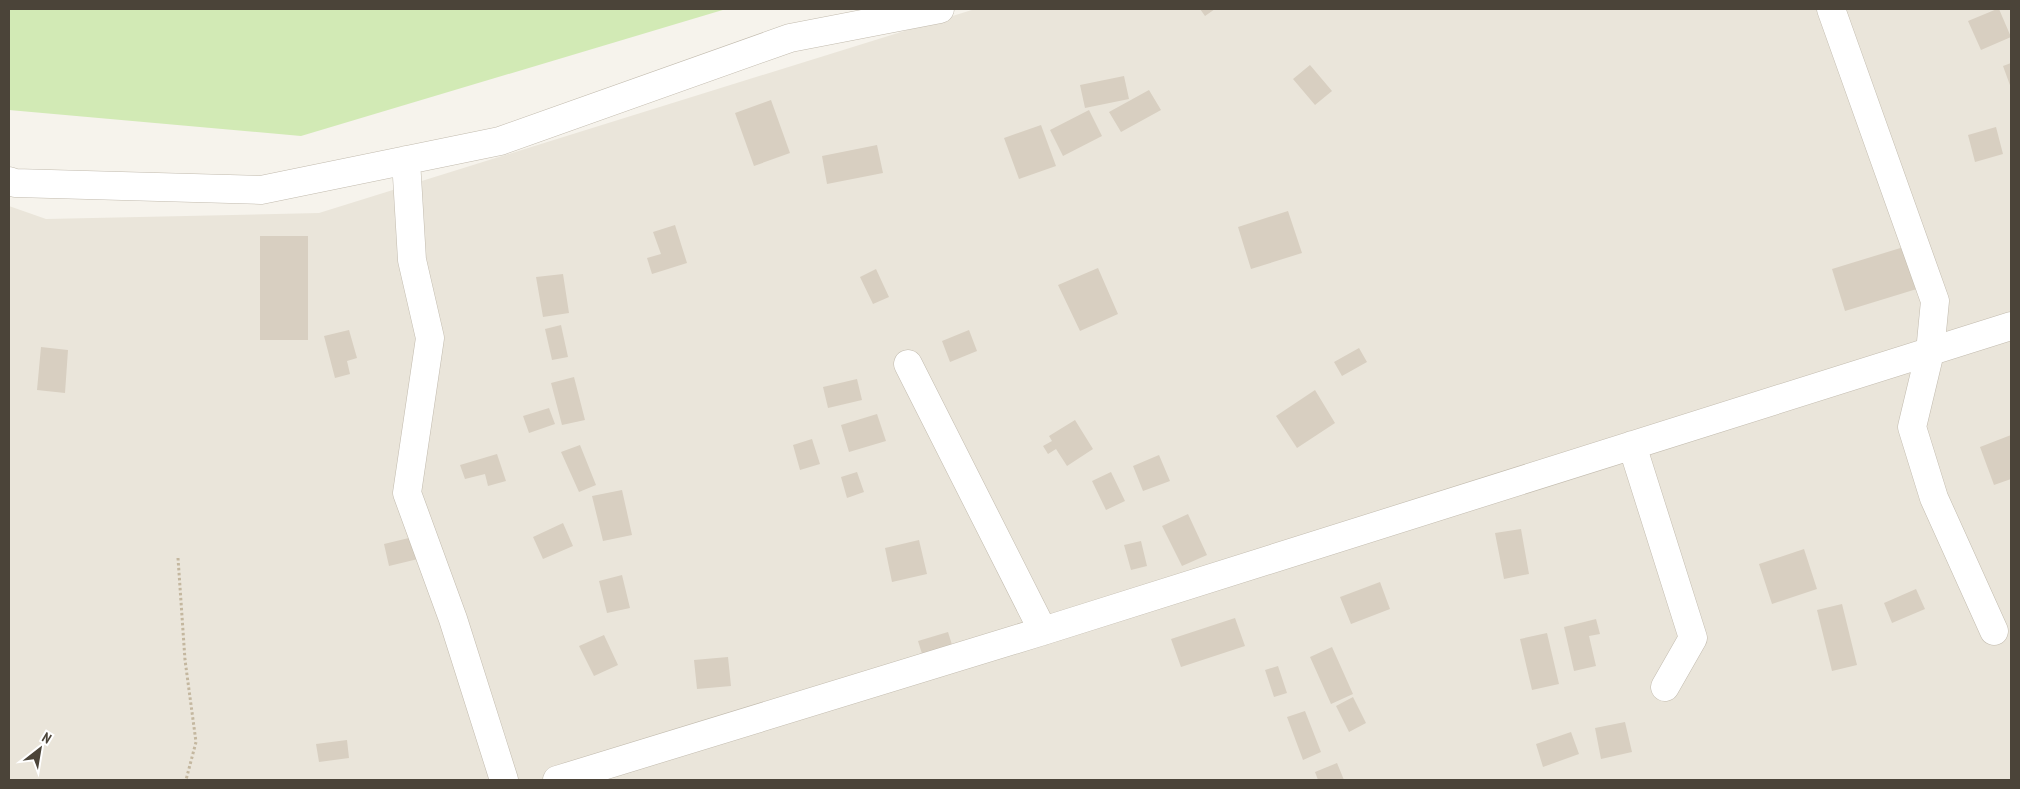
<svg xmlns="http://www.w3.org/2000/svg" width="2020" height="789" viewBox="0 0 2020 789" font-family="'PT Sans Narrow',sans-serif">
<style>
.residential{fill:#eae5da}
.green{fill:#d2eab5}
.building{fill:#d8cfc1}
.lines{fill:none;stroke-linecap:round;stroke-linejoin:round}
.street-casing{stroke:#c2bbae;stroke-width:29}
.path{stroke:#c4b79f;stroke-width:3;stroke-dasharray:2.5 2.5;stroke-linecap:butt}
.street{stroke:#fff;stroke-width:28}
</style>
<rect width="100%" height="100%" fill="#f6f3ec"/>
<!-- residential -->
<path class="residential" d="M 975,9 L 2011,9 L 2011,780 L 9,780 L 9,206 L 46,219 L 319,213 Z"/>
<!-- green -->
<path class="green" d="M 9,9 L 726,9 L 301,136 L 9,110 Z"/>
<!-- building -->
<path class="building" d="M 1200,9 L 1215,9 L 1205,16 Z
M 1997,9 L 1999,9 L 2011,37 L 1981,50 L 1968,21 Z
M 2011,63 L 2011,88 L 2003,66 Z
M 1310,65 L 1332,91 L 1315,105 L 1293,79 Z
M 1124,76 L 1129,99 L 1085,108 L 1080,85 Z
M 1149,90 L 1161,110 L 1121,132 L 1109,112 Z
M 771,100 L 790,153 L 754,166 L 735,113 Z
M 1089,110 L 1102,136 L 1063,156 L 1050,130 Z
M 1041,125 L 1056,166 L 1019,179 L 1004,138 Z
M 1996,127 L 2003,154 L 1975,162 L 1968,135 Z
M 877,145 L 883,173 L 827,184 L 822,156 Z
M 1288,211 L 1302,253 L 1251,269 L 1238,227 Z
M 675,225 L 687,263 L 652,274 L 647,258 L 661,254 L 653,232 Z
M 260,236 L 308,236 L 308,340 L 260,340 Z
M 1907,246 L 1920,288 L 1845,311 L 1832,269 Z
M 1098,268 L 1118,314 L 1080,331 L 1058,285 Z
M 876,269 L 889,297 L 873,304 L 860,277 Z
M 563,274 L 569,313 L 543,317 L 536,277 Z
M 561,325 L 568,357 L 552,360 L 545,329 Z
M 349,330 L 357,358 L 347,361 L 350,374 L 335,378 L 324,336 Z
M 969,330 L 977,351 L 950,362 L 942,341 Z
M 41,347 L 68,350 L 65,393 L 37,390 Z
M 1359,348 L 1367,362 L 1342,376 L 1334,362 Z
M 574,377 L 585,420 L 562,425 L 551,383 Z
M 857,379 L 862,400 L 828,408 L 823,387 Z
M 1315,390 L 1335,423 L 1297,448 L 1276,416 Z
M 549,408 L 555,424 L 529,433 L 523,416 Z
M 877,414 L 886,441 L 849,452 L 841,425 Z
M 1075,420 L 1093,449 L 1067,466 L 1056,449 L 1048,454 L 1043,446 L 1052,441 L 1049,436 Z
M 2011,435 L 2011,479 L 1994,485 L 1980,447 Z
M 812,439 L 820,464 L 800,470 L 793,445 Z
M 580,445 L 596,485 L 579,492 L 561,452 Z
M 497,454 L 506,481 L 488,486 L 485,474 L 465,479 L 460,465 Z
M 1159,455 L 1170,481 L 1143,491 L 1133,466 Z
M 857,472 L 864,492 L 847,498 L 841,477 Z
M 1111,472 L 1125,501 L 1106,510 L 1092,481 Z
M 622,490 L 632,535 L 603,541 L 592,496 Z
M 1188,514 L 1207,555 L 1182,566 L 1162,526 Z
M 563,523 L 573,546 L 543,559 L 533,537 Z
M 1521,529 L 1529,574 L 1504,579 L 1495,533 Z
M 413,537 L 418,559 L 389,566 L 384,544 Z
M 919,540 L 927,574 L 892,582 L 885,548 Z
M 1141,541 L 1147,566 L 1131,570 L 1124,545 Z
M 1804,549 L 1817,589 L 1772,604 L 1759,564 Z
M 622,575 L 630,608 L 607,613 L 599,581 Z
M 1380,582 L 1390,609 L 1351,624 L 1340,597 Z
M 1916,589 L 1925,609 L 1892,623 L 1884,603 Z
M 1842,604 L 1857,665 L 1832,671 L 1817,610 Z
M 1235,618 L 1245,646 L 1181,667 L 1171,639 Z
M 1596,619 L 1600,634 L 1589,636 L 1596,666 L 1574,671 L 1564,627 Z
M 948,632 L 953,648 L 923,657 L 918,641 Z
M 1547,633 L 1559,684 L 1532,690 L 1520,639 Z
M 604,635 L 618,665 L 594,676 L 579,646 Z
M 1332,647 L 1353,694 L 1331,704 L 1310,657 Z
M 728,657 L 731,686 L 697,689 L 694,660 Z
M 1278,666 L 1287,693 L 1274,697 L 1265,670 Z
M 1353,697 L 1366,723 L 1349,732 L 1336,706 Z
M 1305,711 L 1321,752 L 1303,760 L 1287,717 Z
M 1625,722 L 1632,752 L 1601,759 L 1595,728 Z
M 1571,732 L 1579,754 L 1543,767 L 1536,744 Z
M 347,740 L 349,758 L 319,762 L 316,744 Z
M 1337,763 L 1344,780 L 1318,780 L 1315,772 Z"/>
<g class="lines">
<defs>
<path id="street" d="M 1831,9 L 1935,301 L 1930,352 L 1912,427 L 1934,498 L 1994,631
M 406,160 L 412,260 L 430,338 L 407,493 L 453,619 L 504,780
M 9,181 L 15,183 L 261,190 L 500,141 L 790,38 L 940,9
M 908,364 L 1043,631
M 1632,445 L 1693,638 L 1665,687
M 557,780 L 1043,631 L 2011,326"/>
</defs>
<!-- street casing -->
<use href="#street" class="street-casing"/>
<!-- path -->
<path class="path" d="M 178,558 L 185,660 L 196,742 L 186,780"/>
<!-- street -->
<use href="#street" class="street"/>
</g>
<!-- border -->
<rect width="2020" height="789" fill="none" stroke="#4b4439" stroke-width="20"/>
<!-- north arrow -->
<g transform="translate(40 749) rotate(31)" stroke="#ffffff" stroke-width="4" paint-order="stroke">
<path d="M0-4L9 19L0 12L-9 19Z" fill="#4b4439"/>
<text y="-8" font-size="14" font-weight="bold" text-anchor="middle" fill="#4b4439">N</text>
</g>
</svg>
